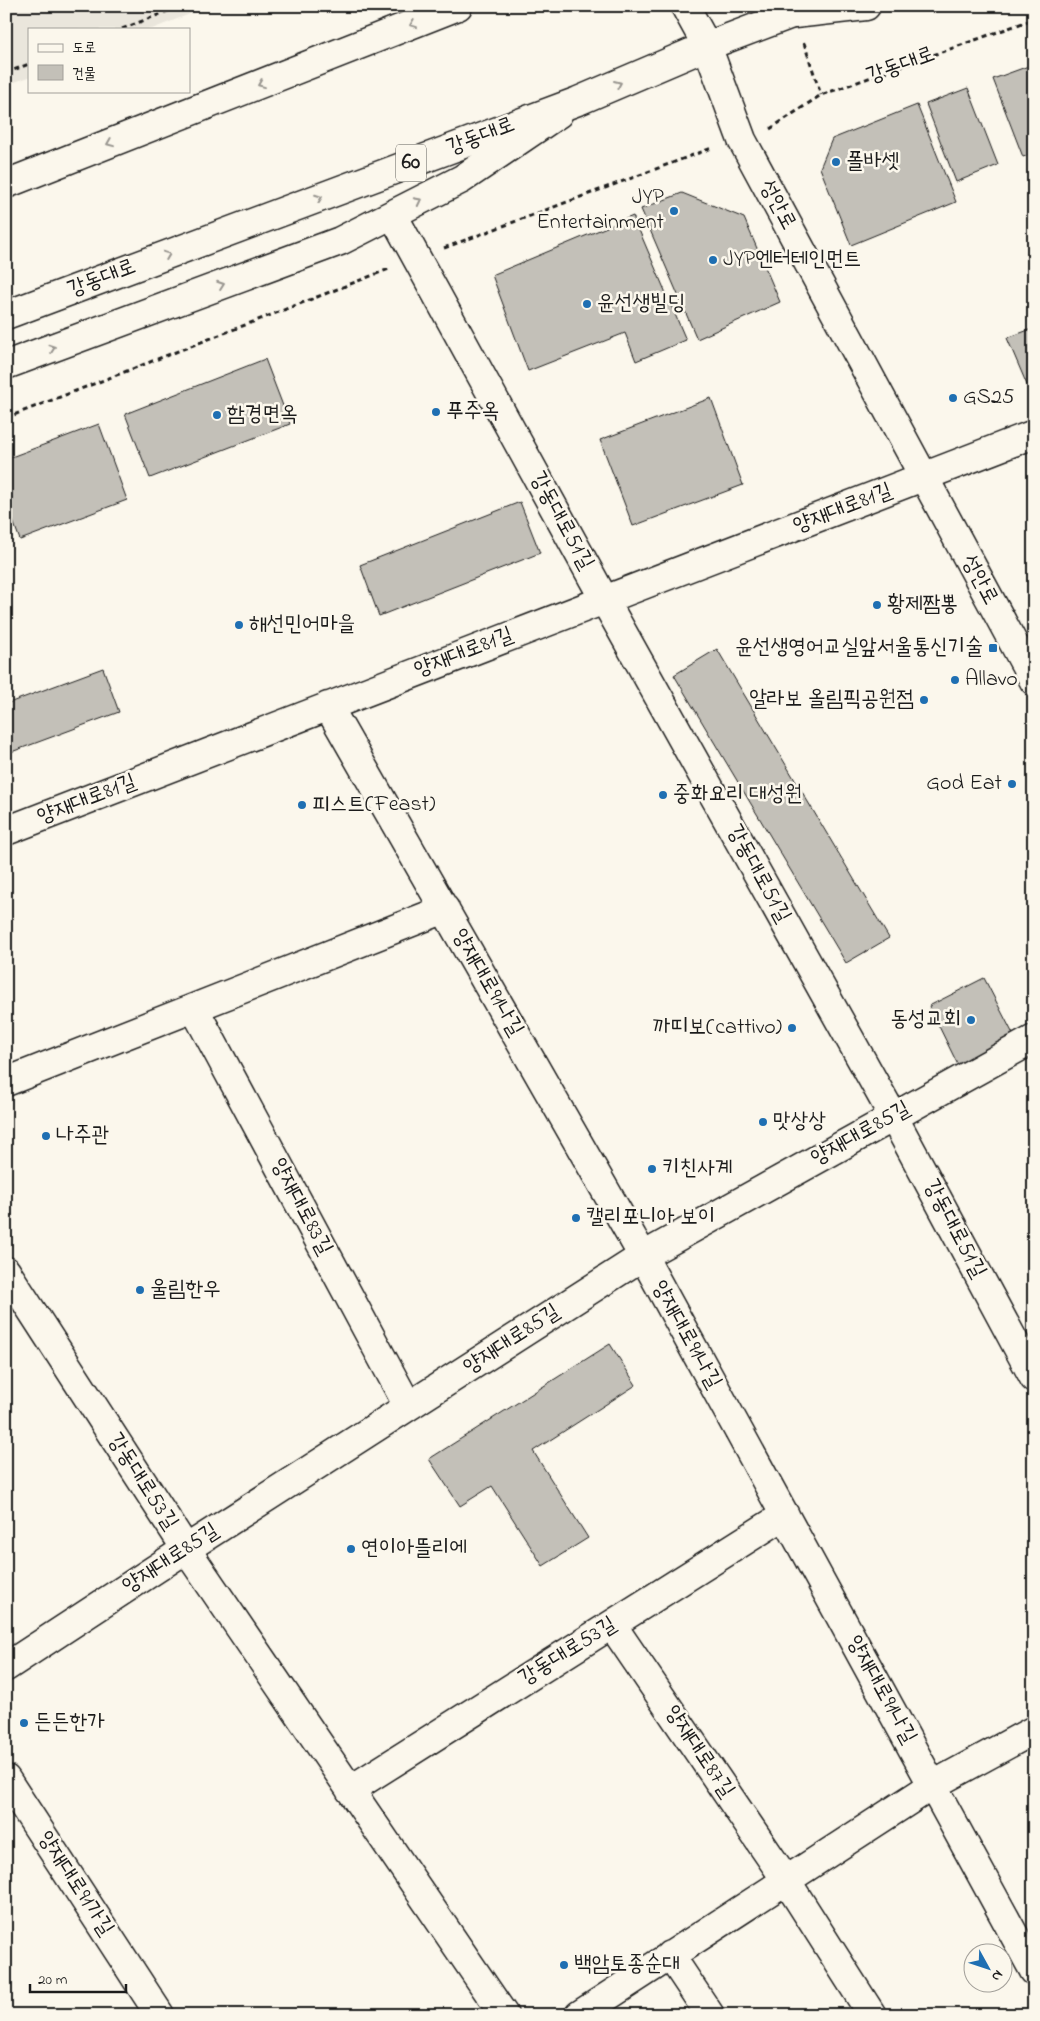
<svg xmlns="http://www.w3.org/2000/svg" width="1040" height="2021" viewBox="0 0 1040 2021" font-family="'Indie Flower','Poor Story',sans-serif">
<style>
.built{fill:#eae6dc}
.building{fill:#c3c0b8;stroke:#1c1c1c}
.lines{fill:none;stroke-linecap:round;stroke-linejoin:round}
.minor-casing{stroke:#1c1c1c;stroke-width:31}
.tertiary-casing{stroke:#1c1c1c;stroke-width:31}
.secondary-casing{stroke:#1c1c1c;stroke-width:31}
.primary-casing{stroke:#1c1c1c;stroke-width:31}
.path{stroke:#1c1c1c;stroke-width:3;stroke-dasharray:5 4;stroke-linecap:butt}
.minor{stroke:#fbf7ec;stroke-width:28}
.tertiary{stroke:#fbf7ec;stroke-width:28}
.secondary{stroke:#fbf7ec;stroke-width:28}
.primary{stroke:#fbf7ec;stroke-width:28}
.oneway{stroke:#97948e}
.poi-dot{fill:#1f6fb2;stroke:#fbf7ec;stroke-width:2}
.labels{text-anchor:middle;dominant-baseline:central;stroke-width:5;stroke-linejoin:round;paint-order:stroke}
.shield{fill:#fbf7ec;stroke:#5f5e5a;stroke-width:1}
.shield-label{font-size:21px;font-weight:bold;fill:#1c1c1c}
.street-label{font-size:22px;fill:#1c1c1c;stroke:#fbf7ec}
.poi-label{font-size:22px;fill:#1c1c1c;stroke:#fbf7ec;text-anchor:start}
</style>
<rect width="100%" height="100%" fill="#fbf7ec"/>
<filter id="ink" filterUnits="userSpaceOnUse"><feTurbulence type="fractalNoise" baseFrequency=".02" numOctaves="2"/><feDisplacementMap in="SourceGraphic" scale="10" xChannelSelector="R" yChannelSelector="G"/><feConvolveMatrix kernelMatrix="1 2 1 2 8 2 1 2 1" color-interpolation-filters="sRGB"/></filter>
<g filter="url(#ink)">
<!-- built -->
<path class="built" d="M 6,6 L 210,6 L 152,29 L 29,29 L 29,77 L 6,85 Z"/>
<!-- building -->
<path class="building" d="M 1034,64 L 1034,153 L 1023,157 L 993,79 Z
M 968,88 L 998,165 L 956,182 L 926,104 Z
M 917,105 L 956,202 L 851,245 L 820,168 L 832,139 Z
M 682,193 L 744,218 L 780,302 L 697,339 L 641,209 Z
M 633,216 L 686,340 L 636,361 L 625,333 L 528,371 L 492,275 Z
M 1034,328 L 1034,390 L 1030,392 L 1007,338 Z
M 265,359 L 290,424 L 150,478 L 125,414 Z
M 711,398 L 743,485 L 633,526 L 600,440 Z
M 99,424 L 127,500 L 20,540 L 6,502 L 6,459 Z
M 520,502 L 540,553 L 379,616 L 360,565 Z
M 717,649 L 889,938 L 846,963 L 674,675 Z
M 103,668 L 119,712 L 6,754 L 6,704 Z
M 984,978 L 1013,1034 L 958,1065 L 929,1006 Z
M 610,1344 L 636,1385 L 533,1451 L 588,1538 L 543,1566 L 492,1486 L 460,1506 L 429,1459 Z"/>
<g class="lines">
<defs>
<path id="minor" d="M 393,215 L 604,599 L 893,1116 L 1034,1378
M 328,706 L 643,1256 L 1034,1971
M 6,831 L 1034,434
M 194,1008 L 408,1406
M 6,1082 L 445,909
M 6,1271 L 186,1549 L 504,2015
M 612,1625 L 786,1880 L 872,2015
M 6,1667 L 186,1549 L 643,1256 L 1034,1039
M 6,1779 L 160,2015
M 350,1790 L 785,1515
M 670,1955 L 710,2015
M 579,2015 L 933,1785 L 1034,1730"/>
<path id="tertiary" d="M 685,6 L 707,46 L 742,140 L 1034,681"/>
<path id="secondary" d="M 794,14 L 866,6
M 6,365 L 340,241 L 462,179 L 558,114"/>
<path id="primary" d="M 6,184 L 458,6
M 6,315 L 578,101 L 707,46 L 813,6"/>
</defs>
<!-- minor casing -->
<use href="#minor" class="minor-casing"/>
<!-- tertiary casing -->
<use href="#tertiary" class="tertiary-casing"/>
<!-- secondary casing -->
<use href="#secondary" class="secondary-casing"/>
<!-- primary casing -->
<use href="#primary" class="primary-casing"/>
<!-- path -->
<path class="path" d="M 122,29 L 181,6
M 804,43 L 821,95
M 6,73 L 29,64
M 770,129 L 821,95 L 1034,19
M 444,248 L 712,148
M 6,418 L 389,269"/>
<!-- minor -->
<use href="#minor" class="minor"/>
<!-- tertiary -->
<use href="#tertiary" class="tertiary"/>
<!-- secondary -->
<use href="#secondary" class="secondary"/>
<!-- primary -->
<use href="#primary" class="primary"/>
</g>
<!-- one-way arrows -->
<defs><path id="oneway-chevron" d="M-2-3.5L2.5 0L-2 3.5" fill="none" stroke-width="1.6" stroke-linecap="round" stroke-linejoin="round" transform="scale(1.25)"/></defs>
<g class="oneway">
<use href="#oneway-chevron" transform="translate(413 24) rotate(158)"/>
<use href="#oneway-chevron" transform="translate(261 84) rotate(158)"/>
<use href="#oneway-chevron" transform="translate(618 84) rotate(-23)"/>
<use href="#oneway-chevron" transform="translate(110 143) rotate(158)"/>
<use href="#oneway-chevron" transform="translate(319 198) rotate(-21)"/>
<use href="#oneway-chevron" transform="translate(418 201) rotate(-27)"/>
<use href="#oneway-chevron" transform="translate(167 255) rotate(-21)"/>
<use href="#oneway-chevron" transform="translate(221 285) rotate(-20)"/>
<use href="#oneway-chevron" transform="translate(52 348) rotate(-20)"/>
</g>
</g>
<!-- markers -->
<g class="poi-dot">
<circle cx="836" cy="162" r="5"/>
<circle cx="674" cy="211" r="5"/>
<circle cx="713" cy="260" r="5"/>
<circle cx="587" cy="304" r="5"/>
<circle cx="953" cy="398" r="5"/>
<circle cx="436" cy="412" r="5"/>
<circle cx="217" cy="415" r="5"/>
<circle cx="877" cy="605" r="5"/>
<circle cx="239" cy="625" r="5"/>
<rect x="988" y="643" width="10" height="10" rx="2.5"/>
<circle cx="955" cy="680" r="5"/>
<circle cx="924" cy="700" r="5"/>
<circle cx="1012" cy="784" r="5"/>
<circle cx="663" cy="795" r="5"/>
<circle cx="302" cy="805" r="5"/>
<circle cx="971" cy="1020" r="5"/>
<circle cx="792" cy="1028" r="5"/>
<circle cx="763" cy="1122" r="5"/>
<circle cx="46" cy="1136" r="5"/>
<circle cx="652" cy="1169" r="5"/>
<circle cx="576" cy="1218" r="5"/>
<circle cx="140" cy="1290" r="5"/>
<circle cx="351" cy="1549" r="5"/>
<circle cx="24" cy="1723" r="5"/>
<circle cx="564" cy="1965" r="5"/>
</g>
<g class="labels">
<!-- shield labels -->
<rect class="shield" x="396" y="144.5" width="30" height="37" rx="4"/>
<g class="shield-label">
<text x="411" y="163">60</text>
</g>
<!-- street labels -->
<g class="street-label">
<text transform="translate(901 66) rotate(-20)">강동대로</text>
<text transform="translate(481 137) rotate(-21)">강동대로</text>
<text transform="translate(777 205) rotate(62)">성안로</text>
<text transform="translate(102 279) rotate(-21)">강동대로</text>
<text transform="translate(843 509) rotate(-21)">양재대로81길</text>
<text transform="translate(561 521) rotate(61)">강동대로51길</text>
<text transform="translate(979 580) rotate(62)">성안로</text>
<text transform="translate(464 653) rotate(-21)">양재대로81길</text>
<text transform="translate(87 800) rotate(-21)">양재대로81길</text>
<text transform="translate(758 874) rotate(61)">강동대로51길</text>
<text transform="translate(487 983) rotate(60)">양재대로91나길</text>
<text transform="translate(861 1134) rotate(-29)">양재대로85길</text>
<text transform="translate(301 1207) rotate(62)">양재대로83길</text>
<text transform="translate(954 1229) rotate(62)">강동대로51길</text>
<text transform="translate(686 1335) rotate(61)">양재대로91나길</text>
<text transform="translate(512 1340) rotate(-33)">양재대로85길</text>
<text transform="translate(142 1482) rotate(57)">강동대로53길</text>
<text transform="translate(171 1559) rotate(-33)">양재대로85길</text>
<text transform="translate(568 1652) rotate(-32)">강동대로53길</text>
<text transform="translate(881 1690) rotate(61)">양재대로91나길</text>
<text transform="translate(699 1752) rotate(56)">양재대로87길</text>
<text transform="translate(75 1884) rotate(57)">양재대로91가길</text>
</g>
<!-- poi labels -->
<g class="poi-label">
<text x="846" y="162">폴바셋</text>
<text x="664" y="198" text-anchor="end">JYP<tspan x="664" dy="25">Entertainment</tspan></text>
<text x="723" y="260">JYP엔터테인먼트</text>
<text x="597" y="304">윤선생빌딩</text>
<text x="963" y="398">GS25</text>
<text x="446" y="412">푸주옥</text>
<text x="227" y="415">함경면옥</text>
<text x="887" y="605">황제짬뽕</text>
<text x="249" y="625">해선민어마을</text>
<text x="983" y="648" text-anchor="end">윤선생영어교실앞서울통신기술</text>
<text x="965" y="680">Allavo</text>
<text x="914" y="700" text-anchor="end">알라보 올림픽공원점</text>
<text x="1002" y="784" text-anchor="end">God Eat</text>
<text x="673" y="795">중화요리 대성원</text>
<text x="312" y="805">피스트(Feast)</text>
<text x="961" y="1020" text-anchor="end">동성교회</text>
<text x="782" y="1028" text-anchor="end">까띠보(cattivo)</text>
<text x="773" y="1122">맛상상</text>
<text x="56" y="1136">나주관</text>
<text x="662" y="1169">키친사계</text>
<text x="586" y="1218">캘리포니아 보이</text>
<text x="150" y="1290">울림한우</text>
<text x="361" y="1549">연이아뜰리에</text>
<text x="34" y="1723">든든한가</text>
<text x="574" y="1965">백암토종순대</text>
</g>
</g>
<!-- margin -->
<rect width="1040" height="2021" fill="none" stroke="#fbf7ec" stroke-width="25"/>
<rect x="12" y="12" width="1015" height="1996" fill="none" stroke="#1c1c1c" stroke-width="2" filter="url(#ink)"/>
<!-- legend -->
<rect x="28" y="28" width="162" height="65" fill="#fbf7ec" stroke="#a29f99"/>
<rect x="38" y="44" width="25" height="8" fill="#fbf7ec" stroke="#a29f99"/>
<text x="72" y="52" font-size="15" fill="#1c1c1c">도로</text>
<rect x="38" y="65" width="25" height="15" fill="#c3c0b8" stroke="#a29f99"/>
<text x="72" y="78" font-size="15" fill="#1c1c1c">건물</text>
<!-- north arrow -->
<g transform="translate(988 1968) rotate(130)"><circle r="24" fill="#fbf7ec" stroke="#a29f99"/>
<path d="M0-4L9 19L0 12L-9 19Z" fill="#1f6fb2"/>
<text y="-8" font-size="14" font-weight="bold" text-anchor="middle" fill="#1c1c1c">N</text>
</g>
<!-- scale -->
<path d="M30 1984v8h96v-8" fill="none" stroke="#1c1c1c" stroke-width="2.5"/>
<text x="38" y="1984" font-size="15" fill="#1c1c1c" stroke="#fbf7ec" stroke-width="4" paint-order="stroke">20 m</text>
</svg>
